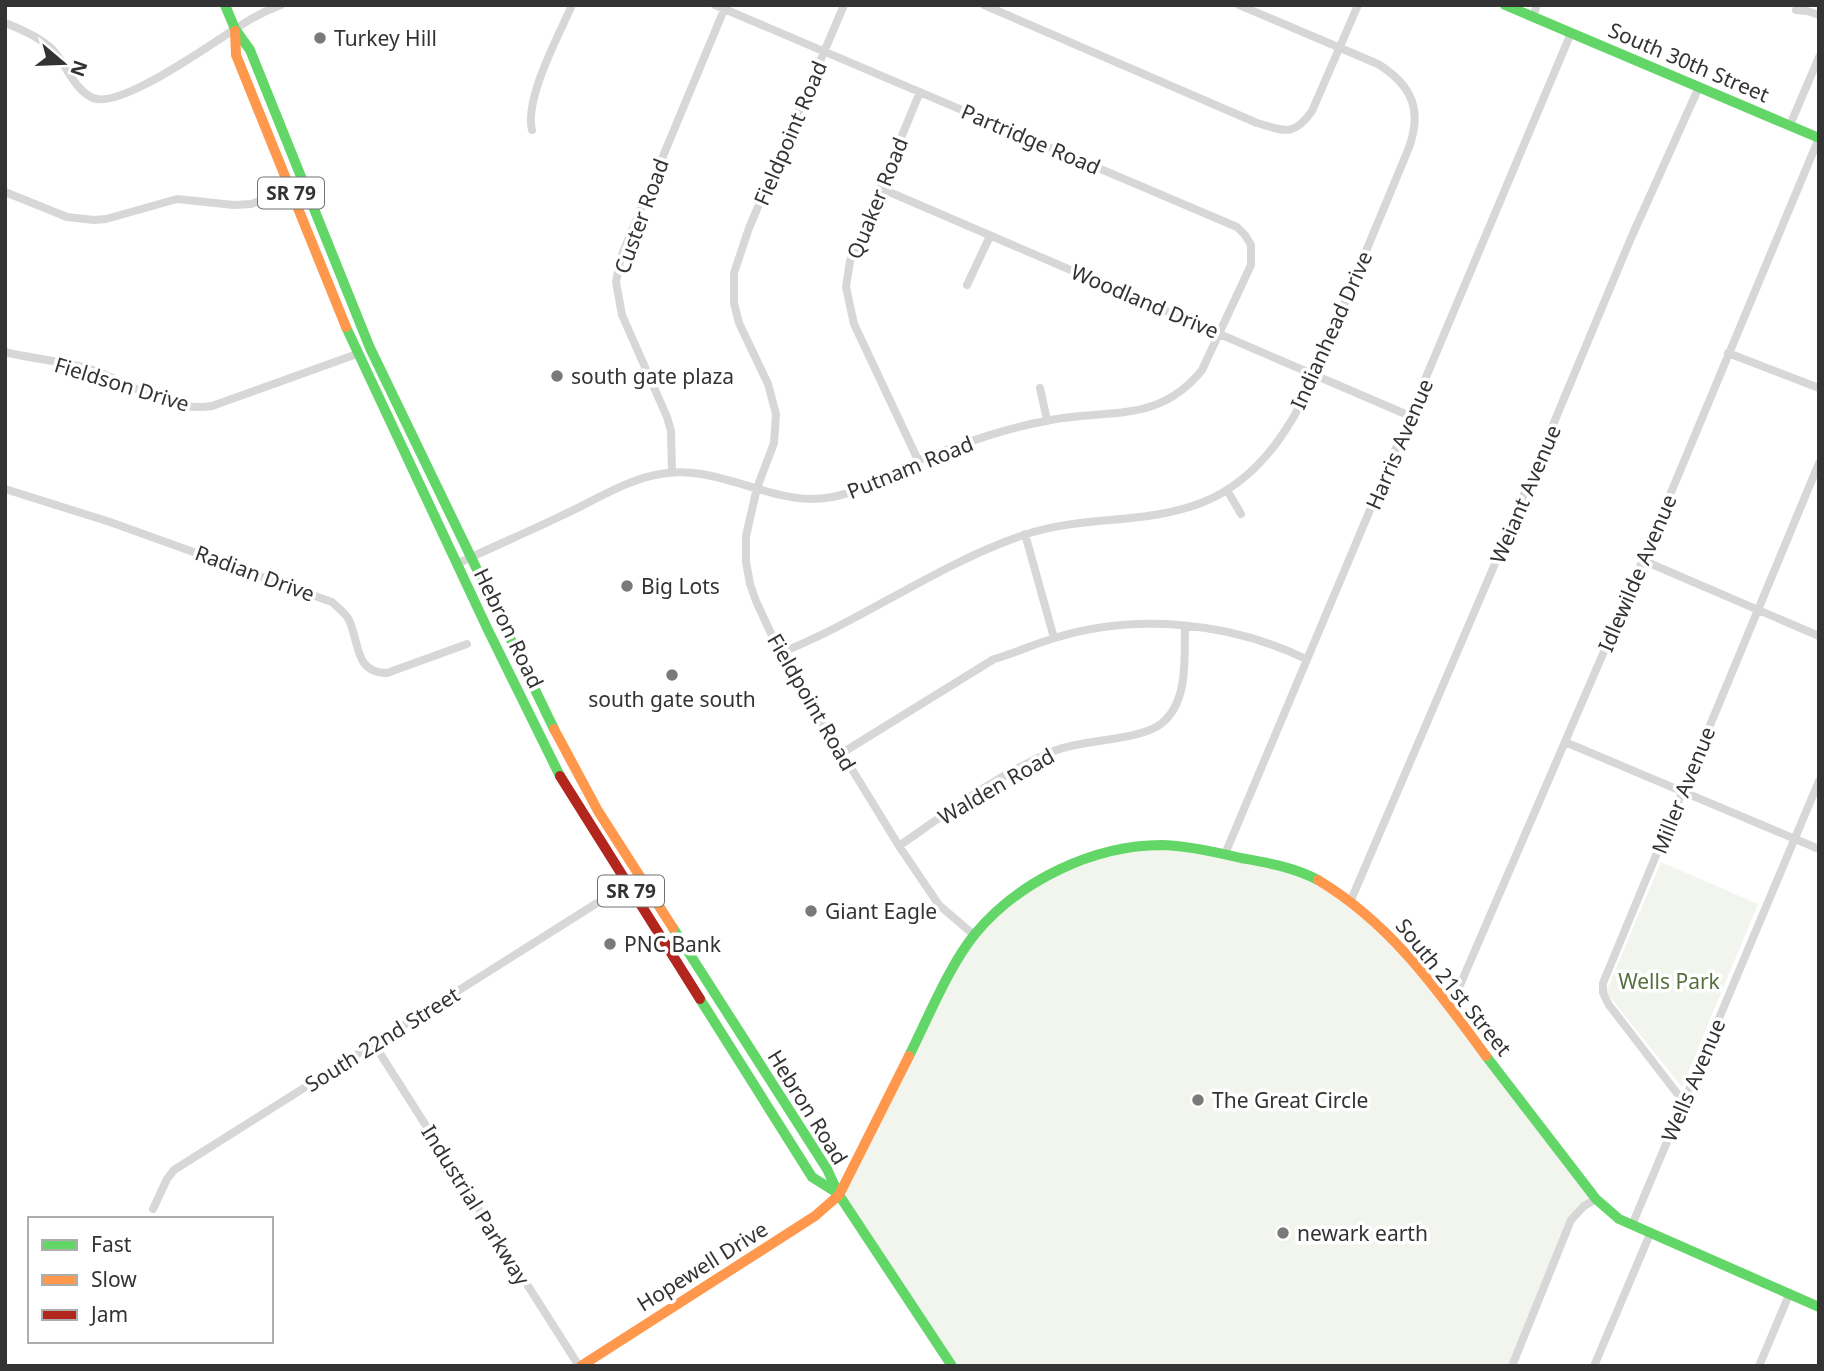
<svg xmlns="http://www.w3.org/2000/svg" width="1824" height="1371" viewBox="0 0 1824 1371" font-family="'Noto Sans',sans-serif">
<style>
.green{fill:#f1f5ed}
.lines{fill:none;stroke-linecap:round;stroke-linejoin:round}
.street{stroke:#d7d7d7;stroke-width:8}
.fast{stroke:#63d668;stroke-width:10}
.slow{stroke:#ff974d;stroke-width:10}
.jam{stroke:#b3261e;stroke-width:10}
.poi-dot{fill:#7a7a7a;stroke:#fff;stroke-width:2.5}
.labels{text-anchor:middle;dominant-baseline:central;stroke-width:7;stroke-linejoin:round;paint-order:stroke}
.shield{fill:#fff;stroke:#707070;stroke-width:2}
.shield-label{font-size:19px;font-weight:bold;fill:#333}
.poi-label{font-size:21px;fill:#333;stroke:#fff;text-anchor:start}
.street-label{font-size:21px;fill:#333;stroke:#fff}
.park-label{font-size:21px;fill:#56703f;stroke:#fff}
</style>
<rect width="100%" height="100%" fill="#fff"/>
<!-- green -->
<path class="green" d="M 1170,845 L 1315,878 L 1385,931 L 1596,1199 L 1571,1220 L 1512,1366 L 952,1366 L 839,1195 L 957,962 L 1004,907 L 1084,859 Z
M 1661,862 L 1758,904 L 1682,1087 L 1606,992 Z"/>
<g class="lines">
<!-- street -->
<path class="street" d="M 844,5 L 749,228 L 734,273 L 734,303 L 739,323 L 768,384 L 776,414 L 774,443 L 757,488 L 746,536 L 746,562 L 750,584 L 756,601 L 780,653 L 809,704 L 842,753 L 899,846 L 939,905 L 974,935
M 984,5 L 1257,123 C 1284,131 1294,137 1312,111 L 1358,5
M 1796,10 L 1807,11 L 1819,15
M 1533,17 L 1537,5
M 5,23 C 21,29 39,37 52,49 C 66,63 73,89 93,98 C 121,110 216,40 243,24 C 255,16 268,10 281,5
M 1790,125 L 1819,57
M 532,130 C 524,99 559,35 572,5
M 880,188 L 1410,416
M 5,192 L 67,217 L 94,220 L 106,219 L 177,199 L 234,205 L 251,204 L 290,191
M 967,285 L 990,236
M 5,352 C 33,359 62,361 90,369 C 130,382 168,413 212,406 L 357,354
M 1728,353 L 1819,388
M 1040,388 L 1047,420
M 918,460 L 854,324 L 846,287 L 850,261 L 920,92
M 672,471 L 671,431 L 667,417 L 622,315 L 616,282 L 621,257 L 726,5
M 5,489 L 110,522 L 332,602 C 337,607 344,612 348,618 C 360,640 353,673 387,673 L 467,644
M 1227,490 L 1241,514
M 1025,534 L 1054,638
M 1642,560 L 1819,636
M 457,564 C 492,547 528,532 563,515 C 594,501 622,482 655,475 C 709,462 759,498 811,499 C 858,499 888,471 930,456 C 968,442 1006,428 1046,421 C 1107,408 1158,425 1202,370 L 1251,265 L 1251,245 L 1245,235 L 1237,227 L 715,5
M 780,653 C 864,620 938,564 1024,535 C 1081,515 1144,525 1201,503 C 1287,470 1317,369 1349,292 C 1369,245 1388,197 1408,150 C 1423,111 1413,86 1378,64 L 1239,5
M 1565,742 L 1819,849
M 842,753 L 994,659 C 1015,653 1034,644 1055,638 C 1136,613 1230,622 1306,659
M 899,846 C 948,812 998,774 1054,751 C 1083,739 1141,741 1162,723 C 1189,701 1184,657 1185,626
M 1225,854 L 1571,33
M 1351,900 L 1500,552 L 1631,238 L 1699,87
M 1451,1006 L 1624,605 L 1819,138
M 374,1044 L 579,1366
M 1683,1101 L 1609,1005 L 1603,993 L 1603,983 L 1819,463
M 153,1209 L 167,1179 L 174,1170 L 597,903 L 628,887
M 1632,1225 L 1819,781
M 1512,1366 L 1571,1220 L 1584,1206 L 1596,1199
M 1594,1366 L 1650,1234
M 1759,1366 L 1789,1295"/>
<!-- fast -->
<path class="fast" d="M 225,5 L 235,29 L 250,50 L 370,348 L 554,729
M 1505,5 L 1819,138
M 346,327 L 488,630 L 560,776
M 673,928 L 827,1169 L 839,1195 L 952,1366
M 700,999 L 812,1177 L 839,1194
M 909,1056 C 927,1020 950,964 975,934 C 1019,881 1093,845 1162,845 C 1189,846 1215,852 1241,858 C 1268,863 1294,867 1318,880
M 1486,1056 L 1596,1199 L 1619,1219 L 1819,1307"/>
<!-- slow -->
<path class="slow" d="M 235,31 L 236,55 L 346,327
M 554,729 L 598,811 L 673,928
M 1318,880 C 1390,923 1437,989 1486,1056
M 581,1366 L 815,1216 L 839,1195 L 909,1056"/>
<!-- jam -->
<path class="jam" d="M 560,776 L 700,999"/>
</g>
<!-- markers -->
<g class="poi-dot">
<circle cx="320" cy="38" r="7"/>
<circle cx="557" cy="376" r="7"/>
<circle cx="627" cy="586" r="7"/>
<circle cx="672" cy="675" r="7"/>
<circle cx="811" cy="911" r="7"/>
<circle cx="610" cy="944" r="7"/>
<circle cx="1198" cy="1100" r="7"/>
<circle cx="1283" cy="1233" r="7"/>
</g>
<g class="labels">
<!-- shield labels -->
<g class="shield">
<rect x="258" y="177.5" width="66" height="31" rx="5"/>
<rect x="598" y="875.5" width="66" height="31" rx="5"/>
</g>
<g class="shield-label">
<text x="291" y="193">SR 79</text>
<text x="631" y="891">SR 79</text>
</g>
<!-- poi labels -->
<g class="poi-label">
<text x="334" y="38">Turkey Hill</text>
<text x="571" y="376">south gate plaza</text>
<text x="641" y="586">Big Lots</text>
<text x="672" y="699" text-anchor="middle">south gate south</text>
<text x="825" y="911">Giant Eagle</text>
<text x="624" y="944">PNC Bank</text>
<text x="1212" y="1100">The Great Circle</text>
<text x="1297" y="1233">newark earth</text>
</g>
<!-- street labels -->
<g class="street-label">
<text transform="translate(1689 62) rotate(23)">South 30th Street</text>
<text transform="translate(790 133) rotate(-67)">Fieldpoint Road</text>
<text transform="translate(1031 139) rotate(23)">Partridge Road</text>
<text transform="translate(877 198) rotate(-68)">Quaker Road</text>
<text transform="translate(641 216) rotate(-70)">Custer Road</text>
<text transform="translate(1145 301) rotate(23)">Woodland Drive</text>
<text transform="translate(1331 330) rotate(-66)">Indianhead Drive</text>
<text transform="translate(122 384) rotate(17)">Fieldson Drive</text>
<text transform="translate(1399 444) rotate(-67)">Harris Avenue</text>
<text transform="translate(910 467) rotate(-22)">Putnam Road</text>
<text transform="translate(1525 494) rotate(-67)">Weiant Avenue</text>
<text transform="translate(255 573) rotate(20)">Radian Drive</text>
<text transform="translate(1637 573) rotate(-67)">Idlewilde Avenue</text>
<text transform="translate(509 628) rotate(64)">Hebron Road</text>
<text transform="translate(812 702) rotate(60)">Fieldpoint Road</text>
<text transform="translate(996 786) rotate(-30)">Walden Road</text>
<text transform="translate(1683 790) rotate(-68)">Miller Avenue</text>
<text transform="translate(1454 987) rotate(51)">South 21st Street</text>
<text transform="translate(382 1039) rotate(-32)">South 22nd Street</text>
<text transform="translate(1693 1080) rotate(-67)">Wells Avenue</text>
<text transform="translate(808 1107) rotate(58)">Hebron Road</text>
<text transform="translate(476 1205) rotate(58)">Industrial Parkway</text>
<text transform="translate(702 1266) rotate(-32)">Hopewell Drive</text>
</g>
<!-- park labels -->
<g class="park-label">
<text x="1669" y="981">Wells Park</text>
</g>
</g>
<!-- border -->
<rect width="1824" height="1371" fill="none" stroke="#333333" stroke-width="14"/>
<!-- legend -->
<rect x="28" y="1217" width="245" height="126" fill="#ffffff" stroke="#adadad" stroke-width="2"/>
<rect x="42" y="1240" width="35" height="10" fill="#63d668" stroke="#adadad" stroke-width="2"/>
<text x="91" y="1252" font-size="21" fill="#333333">Fast</text>
<rect x="42" y="1275" width="35" height="10" fill="#ff974d" stroke="#adadad" stroke-width="2"/>
<text x="91" y="1287" font-size="21" fill="#333333">Slow</text>
<rect x="42" y="1310" width="35" height="10" fill="#b3261e" stroke="#adadad" stroke-width="2"/>
<text x="91" y="1322" font-size="21" fill="#333333">Jam</text>
<!-- north arrow -->
<g transform="translate(63 63) rotate(109)" stroke="#ffffff" stroke-width="5" paint-order="stroke">
<path d="M0-5L12 26L0 18L-12 26Z" fill="#333333"/>
<text y="-10" font-size="19" font-weight="bold" text-anchor="middle" fill="#333333">N</text>
</g>
</svg>
